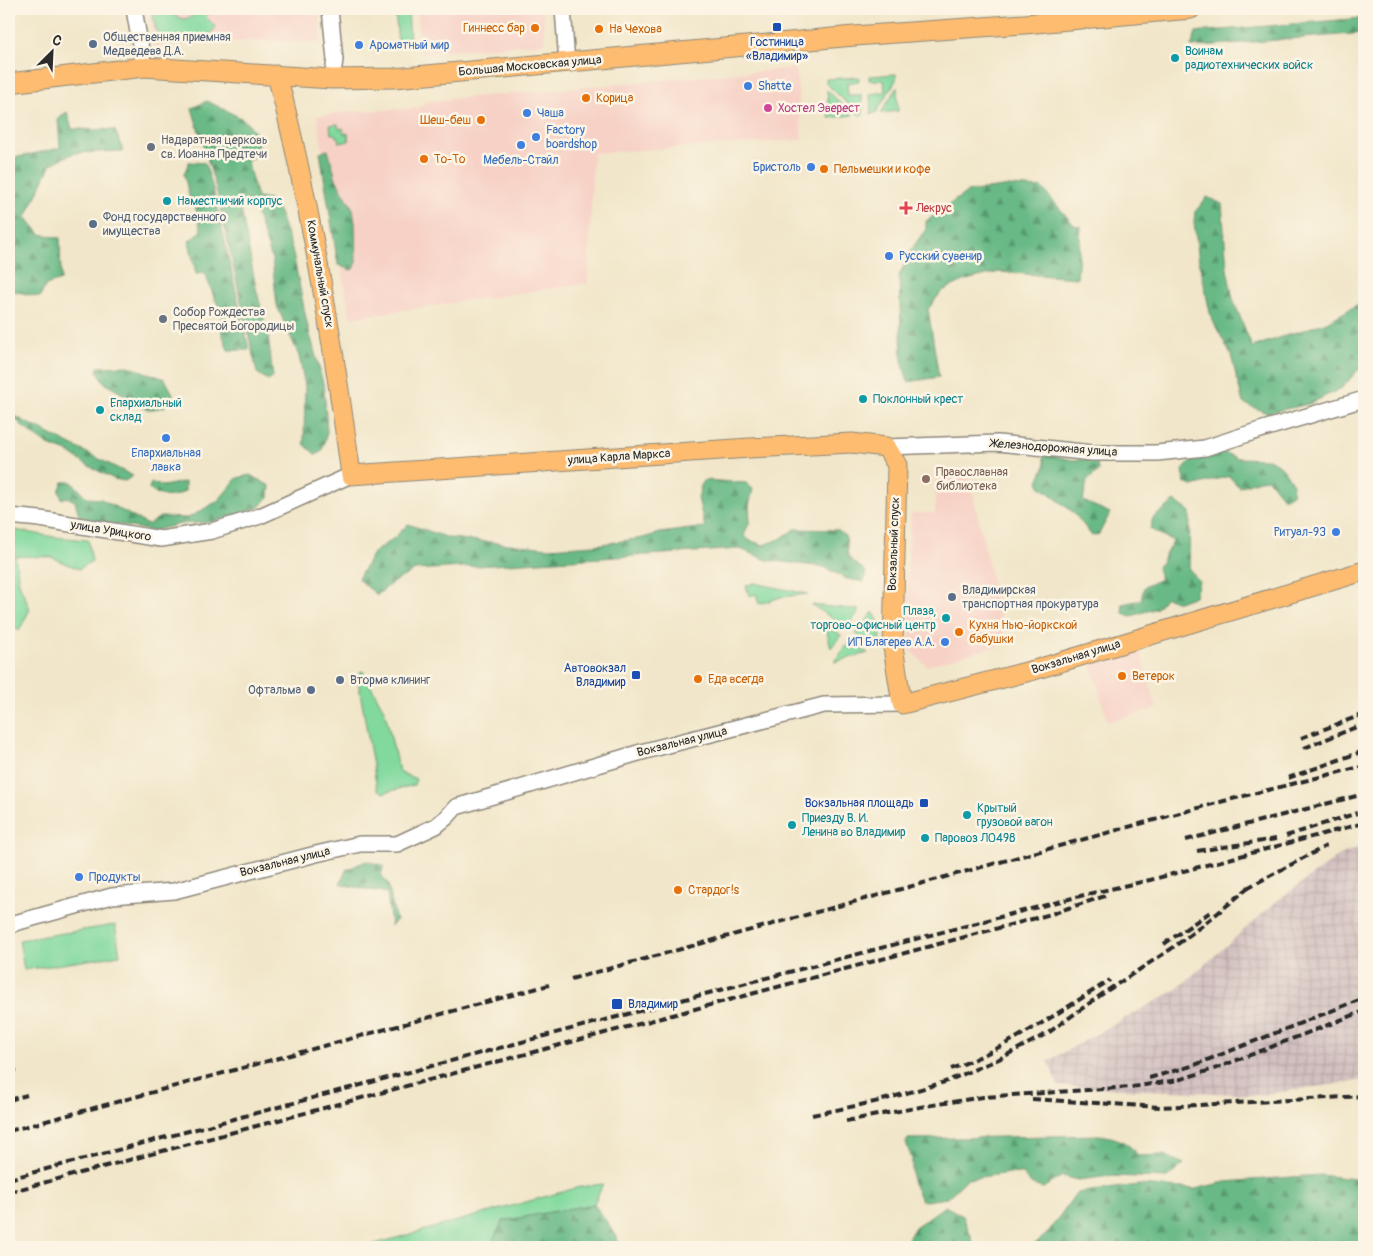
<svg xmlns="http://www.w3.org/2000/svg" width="1373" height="1256" viewBox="0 0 1373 1256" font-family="Pangolin,sans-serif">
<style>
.built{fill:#f7d1c6}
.industrial{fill:url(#industrial-grid)}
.green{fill:#81d99e;stroke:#568264}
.forest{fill:url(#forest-firs);stroke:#4a7258}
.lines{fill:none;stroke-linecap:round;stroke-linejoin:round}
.minor-casing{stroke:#8e887a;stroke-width:18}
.major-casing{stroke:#8e887a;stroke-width:21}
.minor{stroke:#fff;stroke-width:15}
.major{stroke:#fdbc70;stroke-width:19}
.rail{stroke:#2b2b2b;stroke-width:4;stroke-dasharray:8 4;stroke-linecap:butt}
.transit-dot{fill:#1a4fb4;stroke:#fcf5e5;stroke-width:2}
.food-dot{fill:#e8710a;stroke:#fcf5e5;stroke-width:2}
.service-dot{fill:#5c6f8a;stroke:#fcf5e5;stroke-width:2}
.shop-dot{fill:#3f7fe0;stroke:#fcf5e5;stroke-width:2}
.culture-dot{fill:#0f9aa8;stroke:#fcf5e5;stroke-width:2}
.hotel-dot{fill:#d1479c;stroke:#fcf5e5;stroke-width:2}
.worship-dot{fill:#6b7280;stroke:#fcf5e5;stroke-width:2}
.health-dot{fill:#e0444e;stroke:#fcf5e5;stroke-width:2}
.education-dot{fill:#8d6e63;stroke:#fcf5e5;stroke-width:2}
.labels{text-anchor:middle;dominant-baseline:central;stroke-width:5;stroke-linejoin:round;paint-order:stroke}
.food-label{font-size:12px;fill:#c56008;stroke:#fcf5e5;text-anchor:start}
.service-label{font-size:12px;fill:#4e5e75;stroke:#fcf5e5;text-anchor:start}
.transit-label{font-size:12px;fill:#164399;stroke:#fcf5e5;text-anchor:end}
.shop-label{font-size:12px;fill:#366cbe;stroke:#fcf5e5;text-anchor:start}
.culture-label{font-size:12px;fill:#0d838f;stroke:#fcf5e5;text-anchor:start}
.street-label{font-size:12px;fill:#2b2b2b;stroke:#fcf5e5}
.hotel-label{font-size:12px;fill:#b23c85;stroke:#fcf5e5;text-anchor:start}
.worship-label{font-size:12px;fill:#5b616d;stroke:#fcf5e5;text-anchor:start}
.health-label{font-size:12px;fill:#be3a42;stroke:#fcf5e5;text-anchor:start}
.education-label{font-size:12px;fill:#785e54;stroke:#fcf5e5;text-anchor:start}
</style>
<defs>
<pattern id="industrial-grid" width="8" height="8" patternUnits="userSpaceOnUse" patternTransform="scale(1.25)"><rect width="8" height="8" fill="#d2bfbf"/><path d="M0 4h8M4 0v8" fill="none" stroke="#b4a4a4"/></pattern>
<pattern id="forest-firs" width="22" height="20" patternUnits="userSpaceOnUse" patternTransform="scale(1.25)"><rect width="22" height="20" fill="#68b985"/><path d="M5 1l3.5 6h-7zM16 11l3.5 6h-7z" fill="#56976d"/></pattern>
</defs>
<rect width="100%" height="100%" fill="#fcf5e5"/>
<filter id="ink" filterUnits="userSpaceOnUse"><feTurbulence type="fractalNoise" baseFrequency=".02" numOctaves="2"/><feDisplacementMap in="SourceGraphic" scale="10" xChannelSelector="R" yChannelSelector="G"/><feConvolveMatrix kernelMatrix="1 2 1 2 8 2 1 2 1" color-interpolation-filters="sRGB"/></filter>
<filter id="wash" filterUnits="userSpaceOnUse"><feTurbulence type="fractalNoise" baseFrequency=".0096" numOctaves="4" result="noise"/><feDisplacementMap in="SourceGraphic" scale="20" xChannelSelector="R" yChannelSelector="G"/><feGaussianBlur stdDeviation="1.12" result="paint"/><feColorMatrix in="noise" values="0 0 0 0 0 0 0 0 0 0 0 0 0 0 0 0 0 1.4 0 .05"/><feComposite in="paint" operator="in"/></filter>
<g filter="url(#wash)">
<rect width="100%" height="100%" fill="#f1e6c9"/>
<!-- built -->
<path class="built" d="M 149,9 L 318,9 L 322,43 L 267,40 L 154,46 Z
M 417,9 L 543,9 L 545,43 L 420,53 Z
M 796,68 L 802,140 L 593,153 L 588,283 L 350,318 L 317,116 L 347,112 L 418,108 L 428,101 Z
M 936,477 L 969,477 L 1006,643 L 927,666 L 910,650 L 907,569 L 911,513 L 935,513 Z
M 1139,648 L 1157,708 L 1108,722 L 1090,661 Z"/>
<!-- industrial -->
<path class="industrial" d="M 1364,845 L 1364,1080 L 1259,1095 L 1058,1086 L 1048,1061 L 1176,990 L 1278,900 L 1342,854 Z"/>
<!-- green -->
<path class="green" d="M 152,9 L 169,9 C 180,23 190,21 200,9 L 213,9 L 206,17 L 216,27 L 205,41 C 166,45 158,53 152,9 Z
M 395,9 L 408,9 L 410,43 L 398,44 Z
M 896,74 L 896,80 L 876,113 L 871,114 L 870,94 L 885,92 L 884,80 L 869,80 L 869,76 Z
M 859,77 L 859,81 L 847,83 L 848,95 L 862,95 L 863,114 L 859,115 L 826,83 L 826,79 Z
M 897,87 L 898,111 L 881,113 Z
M 827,90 L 853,115 L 829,118 Z
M 338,124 L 339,129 L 343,128 L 344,134 L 348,133 L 349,141 L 340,143 L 339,137 L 336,137 L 335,134 L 331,134 L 330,125 Z
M 9,529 L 54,537 L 88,540 L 92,561 L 79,569 L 51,557 L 15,556 L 19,583 L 30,609 L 19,631 L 9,623 Z
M 754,583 L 808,594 L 781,597 L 759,604 L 756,594 L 749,596 L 746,586 Z
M 812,605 L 860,610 L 847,628 Z
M 873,612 C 880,622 885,637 876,647 L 856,634 Z
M 825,624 L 841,635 L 831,648 Z
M 850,641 L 868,653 L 834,662 Z
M 363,671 L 385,712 L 399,772 L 416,779 L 414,785 L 383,793 L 377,789 L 358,680 L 362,679 L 360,672 Z
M 115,925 L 120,955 L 24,970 L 19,940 Z
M 603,1184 L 594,1204 L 503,1221 L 494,1238 L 485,1247 L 364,1247 L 580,1187 Z"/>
<!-- forest -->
<path class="forest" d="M 1364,18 L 1364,33 L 1191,47 L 1196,32 Z
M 207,101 L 243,119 L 255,132 L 259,154 L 247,161 L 257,198 L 275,201 L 292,249 L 307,323 L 324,387 L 327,432 L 322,451 L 316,455 L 304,444 L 305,386 L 299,356 L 277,306 L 272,259 L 255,210 L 249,199 L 241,209 L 256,288 L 268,335 L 273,377 L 268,380 L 257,373 L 216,188 L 192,108 Z
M 67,112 L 72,129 L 115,130 L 123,151 L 74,153 L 51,164 L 26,217 L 40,234 L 60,238 L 61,280 L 46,285 L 40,297 L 9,290 L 9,159 L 60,148 L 58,118 Z
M 328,150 L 336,179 L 353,209 L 355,223 L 356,263 L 355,268 L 351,270 L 338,265 L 320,152 Z
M 189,162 L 205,163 L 213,189 L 249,350 L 228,350 L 221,330 L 222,313 L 214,297 L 205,273 L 196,274 L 189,241 L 201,231 L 195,205 L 190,200 L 184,174 Z
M 1010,186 L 1042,188 L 1074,225 L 1081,227 L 1077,278 L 999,272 L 966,280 L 942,291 L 928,309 L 939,377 L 908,382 L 902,360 L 899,276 L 911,250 L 926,229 L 926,221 L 967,192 Z
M 1207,197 L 1222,204 L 1227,269 L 1233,299 L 1252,347 L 1327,322 L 1364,301 L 1364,369 L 1358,370 L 1342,388 L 1309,404 L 1267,413 L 1243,403 L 1231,355 L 1211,317 L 1199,261 L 1194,222 L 1195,212 Z
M 128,366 L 165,379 L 173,394 L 164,407 L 148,410 L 105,383 L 97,372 L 98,367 Z
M 14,416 L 133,476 L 125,481 L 114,479 L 85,464 L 68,452 L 48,445 L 22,426 Z
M 1218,450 L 1237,458 L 1269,459 L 1281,466 L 1293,484 L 1292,494 L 1284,499 L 1268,479 L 1259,480 L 1239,487 L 1229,476 L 1192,486 L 1185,483 L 1183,470 L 1192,459 L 1202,459 Z
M 1043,454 L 1073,460 L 1090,459 L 1097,463 L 1098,471 L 1087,481 L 1083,501 L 1110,513 L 1099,534 L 1092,536 L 1074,513 L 1040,486 L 1038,481 L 1045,466 Z
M 250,475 L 270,486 L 269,497 L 258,508 L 212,522 L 180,524 L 152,531 L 89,519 L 79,515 L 75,501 L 67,497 L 62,499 L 59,491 L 63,482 L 72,482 L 87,498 L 101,499 L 148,525 L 160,517 L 188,518 L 218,501 L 237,478 Z
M 705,480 L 746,483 L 753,489 L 749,506 L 750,521 L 744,535 L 749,540 L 763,545 L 780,539 L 795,529 L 838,530 L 846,537 L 848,557 L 866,572 L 864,582 L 847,579 L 824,567 L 767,560 L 740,549 L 415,570 L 392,583 L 377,595 L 358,579 L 373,553 L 394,538 L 408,524 L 449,538 L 549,548 L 595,545 L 643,538 L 660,533 L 705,527 L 698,498 L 702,482 Z
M 185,482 L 185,491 C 171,499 163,498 149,489 L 151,483 L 163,486 Z
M 1175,501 L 1190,512 L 1189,569 L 1199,581 L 1195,596 L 1179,602 L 1166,597 L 1157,608 L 1131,616 L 1123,613 L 1122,604 L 1141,600 L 1144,587 L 1161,579 L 1157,569 L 1173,541 L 1150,529 L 1153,518 Z
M 366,861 L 384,866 L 381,875 L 388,884 L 396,921 L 391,926 L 387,893 L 340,884 L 346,870 Z
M 1099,1135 C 1116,1137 1129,1142 1138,1156 L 1164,1155 L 1184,1164 L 1167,1178 L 1111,1176 L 1078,1180 L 1062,1176 L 1043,1188 L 1032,1185 L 1022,1174 L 1009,1173 L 967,1179 L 947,1198 L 925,1201 L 921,1200 L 912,1181 L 912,1159 L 906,1143 L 908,1139 Z
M 1320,1175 L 1364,1180 L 1364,1247 L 1031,1247 L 1047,1234 L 1076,1193 L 1138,1185 L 1195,1189 L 1225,1182 Z
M 594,1204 L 614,1232 L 619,1247 L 485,1247 L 494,1238 L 503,1221 Z
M 945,1206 L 963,1216 L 975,1247 L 903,1247 L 915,1227 Z"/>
</g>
<g filter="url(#ink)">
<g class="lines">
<defs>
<path id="minor" d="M 134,9 L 144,67
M 330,9 L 335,60 L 332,79
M 563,9 L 567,63
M 886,447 L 998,443 L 1092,453 L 1157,453 L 1205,448 L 1260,430 L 1364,399
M 9,516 L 40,519 L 161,539 L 212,531 L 260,516 L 351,475
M 9,927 L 15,923 L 112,896 L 174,891 L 316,854 L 360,844 L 397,844 L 436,826 L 447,817 L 456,807 L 645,751 L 824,705 L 902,704"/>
<path id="major" d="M 277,75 C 311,206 333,340 351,475 L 750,448 L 852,443 L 886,447 L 897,465 L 893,647 L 902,704 L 1034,670 L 1364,571
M 9,83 L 144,67 L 332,79 L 394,78 L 854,36 L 1025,24 L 1191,9"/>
</defs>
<!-- minor casing -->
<use href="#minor" class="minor-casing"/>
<!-- major casing -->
<use href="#major" class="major-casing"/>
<!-- minor -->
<use href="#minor" class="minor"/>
<!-- major -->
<use href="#major" class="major"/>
<!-- rail -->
<path class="rail" d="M 1301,738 L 1364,714
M 1304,748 L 1364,724
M 1288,778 L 1364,751
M 1286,836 L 1357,813
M 1186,840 L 1364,794
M 1197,851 L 1276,839
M 1247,888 L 1326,846
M 1164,944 L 1213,910
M 571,979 L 1224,801 L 1364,766
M 951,1069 C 1008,1047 1058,1013 1110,980
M 9,1072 L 19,1069
M 1149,1078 L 1192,1066 L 1364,998
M 1032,1099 L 1161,1107 L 1364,1096
M 9,1100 L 27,1095
M 812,1115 L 879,1101 L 945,1082 L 999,1059 L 1048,1033 L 1105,992 L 1171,949 L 1203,925 L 1252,885
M 846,1121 L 920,1107 L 983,1097 L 1132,1087 L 1178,1080 L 1214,1069 L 1364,1011
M 9,1131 L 549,985
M 9,1179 L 563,1031 L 1088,894 L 1150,880 L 1364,823
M 9,1192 L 1051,914 L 1105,896"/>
</g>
</g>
<!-- markers -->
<g class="transit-dot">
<rect x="772" y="22" width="10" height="10" rx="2.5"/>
<rect x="631" y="670" width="10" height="10" rx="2.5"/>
<rect x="919" y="798" width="10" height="10" rx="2.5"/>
<rect x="611" y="998" width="12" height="12" rx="2.5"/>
</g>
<g class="food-dot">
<circle cx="535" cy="28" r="5"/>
<circle cx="599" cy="29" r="5"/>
<circle cx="586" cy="98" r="5"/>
<circle cx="481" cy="120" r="5"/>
<circle cx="424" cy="159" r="5"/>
<circle cx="824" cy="169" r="5"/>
<circle cx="959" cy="632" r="5"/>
<circle cx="1122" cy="676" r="5"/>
<circle cx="698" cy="679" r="5"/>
<circle cx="678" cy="890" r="5"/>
</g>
<g class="service-dot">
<circle cx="93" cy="44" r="5"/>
<circle cx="93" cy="224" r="5"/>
<circle cx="952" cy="597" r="5"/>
<circle cx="340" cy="680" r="5"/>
<circle cx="311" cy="690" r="5"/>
</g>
<g class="shop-dot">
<circle cx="359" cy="45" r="5"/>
<circle cx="748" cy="86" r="5"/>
<circle cx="527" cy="113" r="5"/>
<circle cx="536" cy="137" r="5"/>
<circle cx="521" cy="145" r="5"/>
<circle cx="811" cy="167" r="5"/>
<circle cx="889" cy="256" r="5"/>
<circle cx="166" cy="438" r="5"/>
<circle cx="1336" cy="532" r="5"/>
<circle cx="945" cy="642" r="5"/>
<circle cx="79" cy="877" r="5"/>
</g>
<g class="culture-dot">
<circle cx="1175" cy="58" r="5"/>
<circle cx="167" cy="201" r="5"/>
<circle cx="863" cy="399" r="5"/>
<circle cx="100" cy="410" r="5"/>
<circle cx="946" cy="618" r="5"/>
<circle cx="967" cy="815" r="5"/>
<circle cx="792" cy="825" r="5"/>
<circle cx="925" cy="838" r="5"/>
</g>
<circle class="hotel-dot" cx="768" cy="108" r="5"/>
<g class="worship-dot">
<circle cx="151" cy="147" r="5"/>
<circle cx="163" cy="319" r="5"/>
</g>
<path class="health-dot" d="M903.5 200.5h5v5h5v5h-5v5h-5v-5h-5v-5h5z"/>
<circle class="education-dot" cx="926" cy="479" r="5"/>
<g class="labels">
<!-- food labels -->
<g class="food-label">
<text x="525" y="28" text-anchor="end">Гиннесс бар</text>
<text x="609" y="29">На Чехова</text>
<text x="596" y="98">Корица</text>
<text x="471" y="120" text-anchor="end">Шеш-беш</text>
<text x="434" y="159">То-То</text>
<text x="834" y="169">Пельмешки и кофе</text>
<text x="969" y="625">Кухня Нью-йоркской<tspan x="969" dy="14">бабушки</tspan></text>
<text x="1132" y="676">Ветерок</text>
<text x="708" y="679">Еда всегда</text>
<text x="688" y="890">Стардог!s</text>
</g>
<!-- service labels -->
<g class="service-label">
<text x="103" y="37">Общественная приемная<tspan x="103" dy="14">Медведева Д.А.</tspan></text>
<text x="103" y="217">Фонд государственного<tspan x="103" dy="14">имущества</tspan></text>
<text x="962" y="590">Владимирская<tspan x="962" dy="14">транспортная прокуратура</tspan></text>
<text x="350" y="680">Вторма клининг</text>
<text x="301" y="690" text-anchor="end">Офтальма</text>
</g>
<!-- transit labels -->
<g class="transit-label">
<text x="777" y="42" text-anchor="middle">Гостиница<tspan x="777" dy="14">«Владимир»</tspan></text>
<text x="626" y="668">Автовокзал<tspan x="626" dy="14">Владимир</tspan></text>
<text x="914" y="803">Вокзальная площадь</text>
<text x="628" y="1004" text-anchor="start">Владимир</text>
</g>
<!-- shop labels -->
<g class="shop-label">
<text x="369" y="45">Ароматный мир</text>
<text x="758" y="86">Shatte</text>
<text x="537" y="113">Чаша</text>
<text x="546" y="130">Factory<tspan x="546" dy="14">boardshop</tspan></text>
<text x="521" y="160" text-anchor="middle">Мебель-Стайл</text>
<text x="801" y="167" text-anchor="end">Бристоль</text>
<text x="899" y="256">Русский сувенир</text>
<text x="166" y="453" text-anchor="middle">Епархиальная<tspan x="166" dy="14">лавка</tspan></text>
<text x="1326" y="532" text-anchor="end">Ритуал-93</text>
<text x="935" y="642" text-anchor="end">ИП Благерев А.А.</text>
<text x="89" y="877">Продукты</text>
</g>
<!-- culture labels -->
<g class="culture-label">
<text x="1185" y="51">Воинам<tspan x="1185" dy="14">радиотехнических войск</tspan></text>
<text x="177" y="201">Наместничий корпус</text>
<text x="873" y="399">Поклонный крест</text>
<text x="110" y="403">Епархиальный<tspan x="110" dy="14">склад</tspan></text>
<text x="936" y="611" text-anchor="end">Плаза,<tspan x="936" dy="14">торгово-офисный центр</tspan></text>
<text x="977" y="808">Крытый<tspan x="977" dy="14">грузовой вагон</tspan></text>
<text x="802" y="818">Приезду В. И.<tspan x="802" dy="14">Ленина во Владимир</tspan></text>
<text x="935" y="838">Паровоз Л0498</text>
</g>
<!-- street labels -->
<g class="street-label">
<text transform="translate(530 66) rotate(-5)">Большая Московская улица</text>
<text transform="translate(320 274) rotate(80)">Коммунальный спуск</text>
<text transform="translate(1054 448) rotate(4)">Железнодорожная улица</text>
<text transform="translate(619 457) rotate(-4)">улица Карла Маркса</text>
<text transform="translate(111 531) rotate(9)">улица Урицкого</text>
<text transform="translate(894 544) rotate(-88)">Вокзальный спуск</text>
<text transform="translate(1076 657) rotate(-17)">Вокзальная улица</text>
<text transform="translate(682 742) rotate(-14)">Вокзальная улица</text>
<text transform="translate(285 862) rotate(-14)">Вокзальная улица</text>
</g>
<!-- hotel labels -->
<g class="hotel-label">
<text x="778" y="108">Хостел Эверест</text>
</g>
<!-- worship labels -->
<g class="worship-label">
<text x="161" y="140">Надвратная церковь<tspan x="161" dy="14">св. Иоанна Предтечи</tspan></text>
<text x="173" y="312">Собор Рождества<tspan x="173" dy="14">Пресвятой Богородицы</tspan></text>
</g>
<!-- health labels -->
<g class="health-label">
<text x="916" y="208">Лекрус</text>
</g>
<!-- education labels -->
<g class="education-label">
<text x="936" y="472">Православная<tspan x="936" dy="14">библиотека</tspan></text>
</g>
</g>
<!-- margin -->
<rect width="1373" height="1256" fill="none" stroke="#fcf5e5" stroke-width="30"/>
<!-- north arrow -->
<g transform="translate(52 52) rotate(24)" stroke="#fcf5e5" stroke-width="4" paint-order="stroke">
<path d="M0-4L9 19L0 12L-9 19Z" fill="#2b2b2b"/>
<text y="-8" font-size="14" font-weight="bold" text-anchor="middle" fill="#2b2b2b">С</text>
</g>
</svg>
